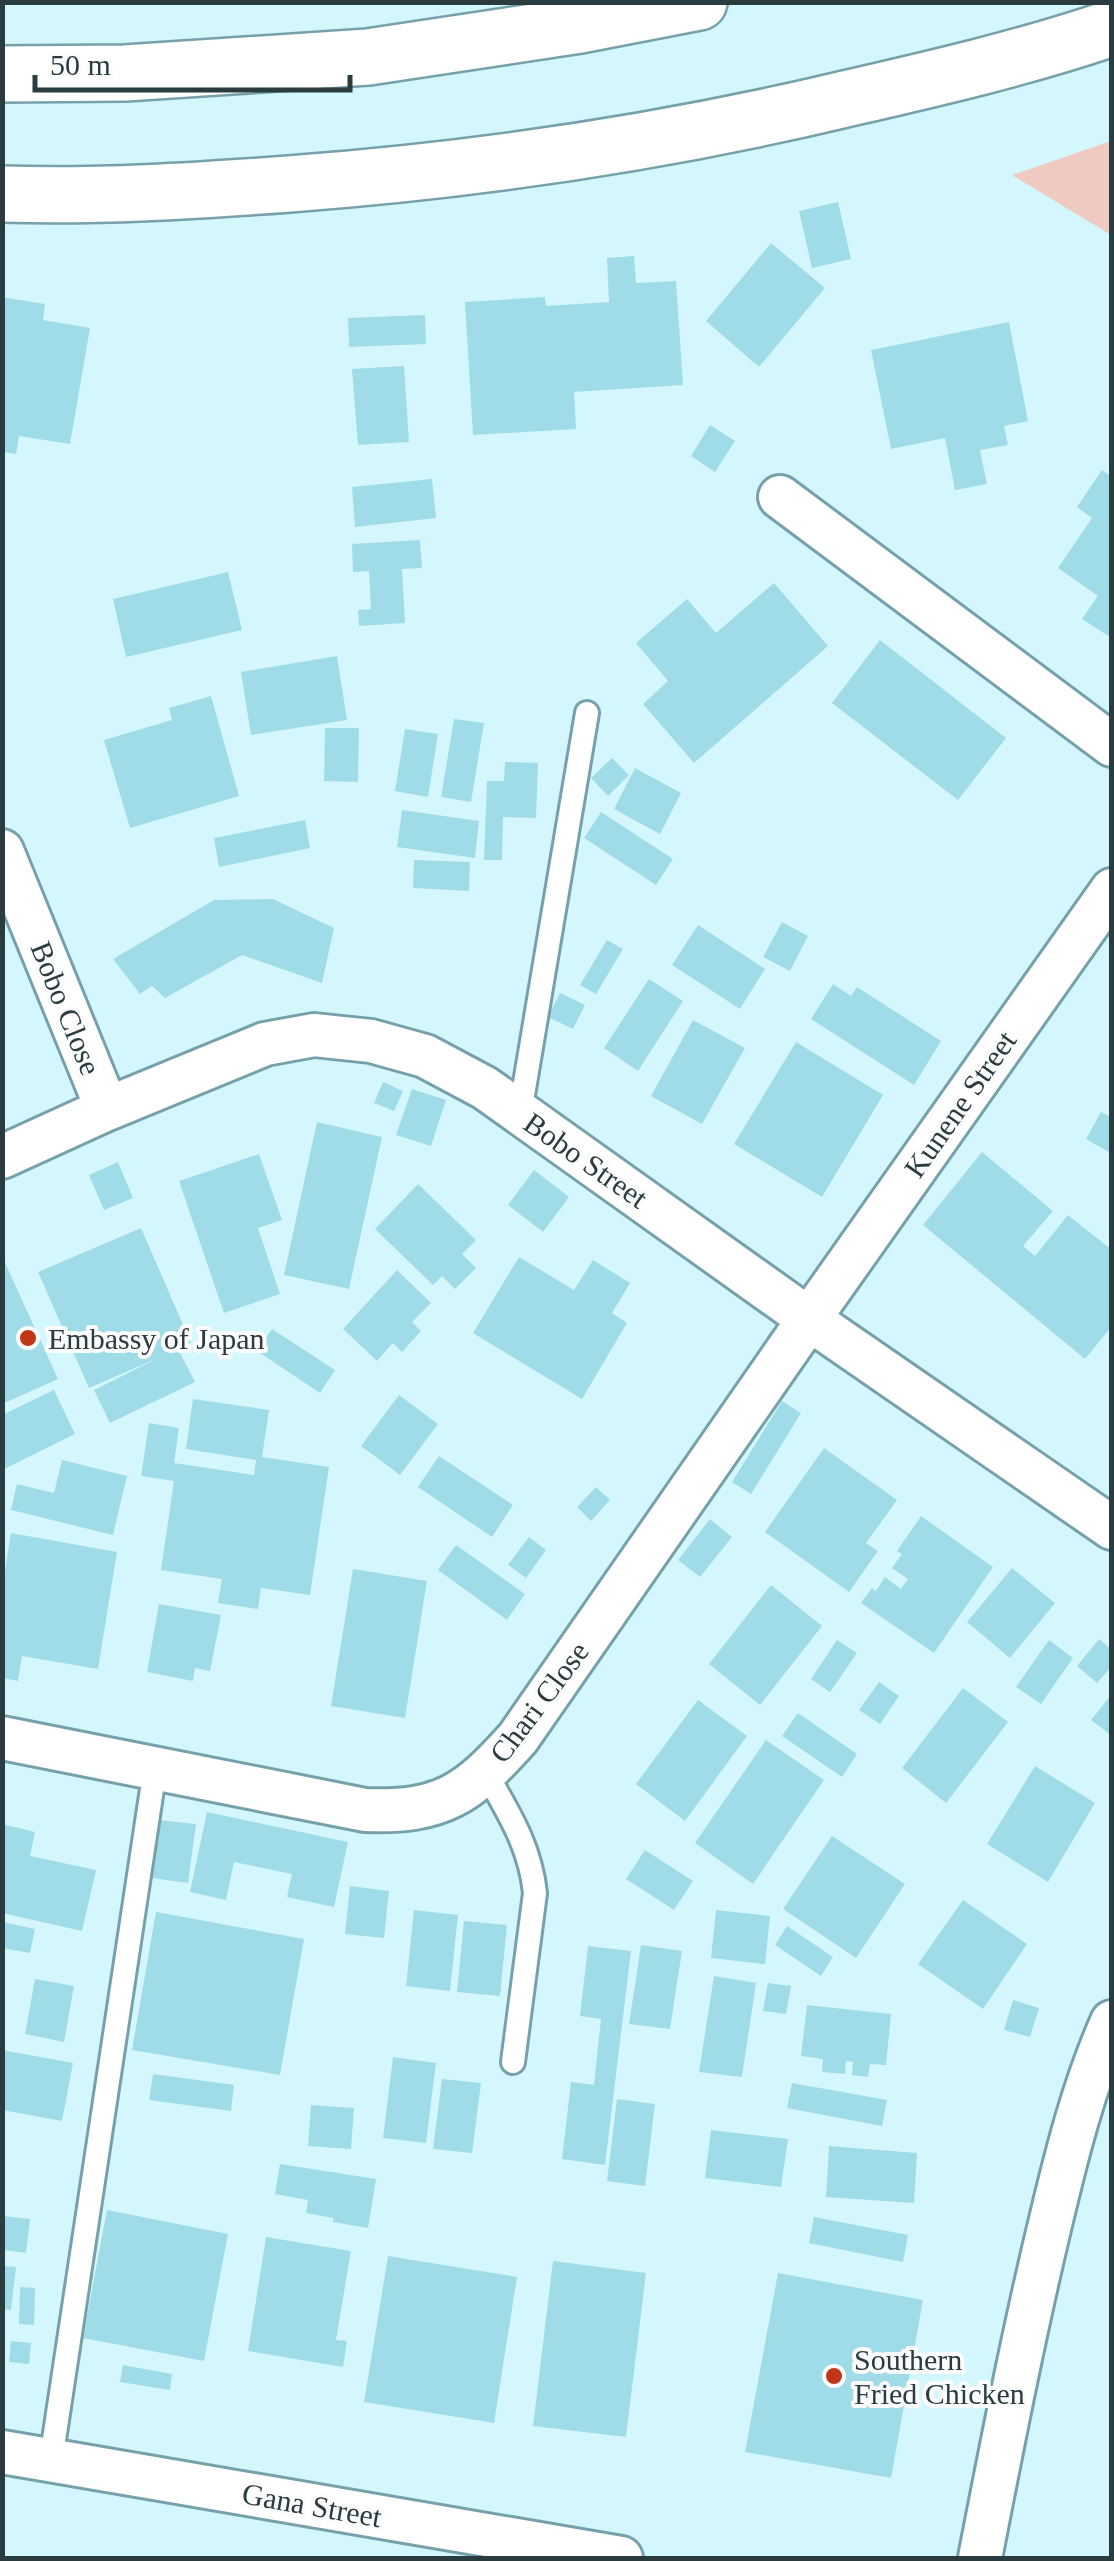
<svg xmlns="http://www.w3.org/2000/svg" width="1114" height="2561" viewBox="0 0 1114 2561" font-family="'Times New Roman',serif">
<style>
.green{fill:#efcac1}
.building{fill:#a0dce8}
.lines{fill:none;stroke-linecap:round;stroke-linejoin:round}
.lane-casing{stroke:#77a1aa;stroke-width:28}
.street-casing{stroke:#77a1aa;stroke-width:48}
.secondary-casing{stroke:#77a1aa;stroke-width:60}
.lane{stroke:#fff;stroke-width:22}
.street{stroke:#fff;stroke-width:42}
.secondary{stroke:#fff;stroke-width:55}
.poi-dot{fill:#c03617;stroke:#fcfcfc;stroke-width:4}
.labels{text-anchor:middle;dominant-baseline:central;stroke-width:8;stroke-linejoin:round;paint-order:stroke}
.street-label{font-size:30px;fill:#2a3c40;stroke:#fcfcfc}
.poi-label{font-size:30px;fill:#2a3c40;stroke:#fcfcfc;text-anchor:start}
</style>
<rect width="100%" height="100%" fill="#d4f7fe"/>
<!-- green -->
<path class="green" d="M 1111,141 L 1111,235 L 1012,175 Z"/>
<!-- building -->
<path class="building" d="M 838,202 L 851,259 L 812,268 L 799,211 Z
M 771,243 L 825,288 L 759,367 L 706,321 Z
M 634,256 L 636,283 L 676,281 L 683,385 L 574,392 L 576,429 L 473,435 L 465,302 L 545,297 L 546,306 L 609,302 L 607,258 Z
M 2,297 L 45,304 L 43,320 L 90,328 L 70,444 L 19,436 L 16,454 L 2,452 Z
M 425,315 L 426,344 L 349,347 L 348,318 Z
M 1009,322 L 1028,421 L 1004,426 L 1008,445 L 980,450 L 987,484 L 955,490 L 945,438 L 891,449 L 871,350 Z
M 404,366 L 409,442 L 358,445 L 352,369 Z
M 710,425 L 735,441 L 715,472 L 691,456 Z
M 1102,470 L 1112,477 L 1110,637 L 1082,619 L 1098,596 L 1058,568 L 1092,518 L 1077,507 Z
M 432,479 L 436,518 L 355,527 L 352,487 Z
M 420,540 L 422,568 L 402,569 L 405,623 L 359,626 L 358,610 L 371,609 L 369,571 L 353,572 L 352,544 Z
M 228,572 L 242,630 L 126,657 L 113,599 Z
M 774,583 L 828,646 L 694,763 L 643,704 L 668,681 L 636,643 L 687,599 L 716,633 Z
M 880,640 L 1006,738 L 958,800 L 832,703 Z
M 337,656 L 347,720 L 251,735 L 241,672 Z
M 211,696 L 239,796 L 130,828 L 104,740 L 172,720 L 169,708 Z
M 454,719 L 484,723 L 471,802 L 441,797 Z
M 325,728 L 359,728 L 358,782 L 324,781 Z
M 405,729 L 438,734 L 428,797 L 395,791 Z
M 612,758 L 629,775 L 608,796 L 591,778 Z
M 505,762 L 538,763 L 536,818 L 503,817 L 502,860 L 484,860 L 487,781 L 504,781 Z
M 635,768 L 681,793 L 660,834 L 614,809 Z
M 402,810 L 479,821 L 475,858 L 397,847 Z
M 601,812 L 673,859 L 656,885 L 584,838 Z
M 305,820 L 310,848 L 219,867 L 214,838 Z
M 414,860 L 470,862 L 469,891 L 413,888 Z
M 273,899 L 334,928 L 322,983 L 242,955 L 165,998 L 152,986 L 140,994 L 113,959 L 214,900 Z
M 782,922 L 808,936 L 790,971 L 763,957 Z
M 698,925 L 765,969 L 740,1009 L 672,965 Z
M 607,940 L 623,949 L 596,994 L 580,985 Z
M 649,979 L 683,1001 L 638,1071 L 604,1048 Z
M 833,984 L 851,996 L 857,987 L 941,1041 L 914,1085 L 811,1019 Z
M 560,993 L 585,1005 L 573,1029 L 548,1017 Z
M 693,1020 L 745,1048 L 702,1124 L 651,1096 Z
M 796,1042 L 883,1095 L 822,1197 L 734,1144 Z
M 383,1082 L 403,1091 L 394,1111 L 374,1103 Z
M 412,1089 L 446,1100 L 431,1146 L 396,1135 Z
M 1101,1112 L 1112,1118 L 1112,1154 L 1086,1139 Z
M 317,1122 L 382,1137 L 349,1289 L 284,1275 Z
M 982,1152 L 1053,1211 L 1023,1246 L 1035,1256 L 1068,1215 L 1112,1250 L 1112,1326 L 1085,1359 L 923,1225 Z
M 259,1154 L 282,1220 L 258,1228 L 280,1294 L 224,1313 L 179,1181 Z
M 118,1162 L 133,1198 L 104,1210 L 89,1175 Z
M 534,1170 L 569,1197 L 543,1232 L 508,1205 Z
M 418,1184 L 476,1240 L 462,1254 L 476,1268 L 455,1289 L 442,1276 L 433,1285 L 375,1229 Z
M 141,1228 L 191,1343 L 178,1349 L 195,1382 L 110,1423 L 94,1390 L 158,1358 L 89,1388 L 38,1272 Z
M 2,1256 L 58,1379 L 2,1404 Z
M 519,1257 L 574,1290 L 593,1260 L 630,1283 L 612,1313 L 627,1323 L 582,1399 L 473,1333 Z
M 397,1270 L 431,1303 L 412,1322 L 421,1331 L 402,1352 L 393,1343 L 377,1361 L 343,1329 Z
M 272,1329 L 335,1370 L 320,1393 L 257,1351 Z
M 54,1390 L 75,1434 L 2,1470 L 2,1415 Z
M 399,1395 L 438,1424 L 400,1475 L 361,1446 Z
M 193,1399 L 269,1410 L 262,1457 L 329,1467 L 310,1595 L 261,1588 L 258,1609 L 218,1603 L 222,1579 L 161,1570 L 174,1481 L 141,1476 L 149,1423 L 179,1428 L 174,1463 L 254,1475 L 256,1460 L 186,1449 Z
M 782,1401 L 801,1413 L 751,1494 L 732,1482 Z
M 824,1448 L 897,1500 L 866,1543 L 878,1551 L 849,1592 L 765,1532 Z
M 439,1456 L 513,1505 L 492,1537 L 418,1487 Z
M 62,1460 L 127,1476 L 113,1535 L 11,1510 L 17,1484 L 54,1493 Z
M 596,1487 L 610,1500 L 591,1521 L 577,1507 Z
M 921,1516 L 993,1567 L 934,1653 L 861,1603 L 872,1588 L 876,1591 L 885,1577 L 901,1589 L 908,1579 L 892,1568 L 902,1554 L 897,1551 Z
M 710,1519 L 732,1537 L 700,1577 L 678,1560 Z
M 11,1533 L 117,1552 L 98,1669 L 22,1656 L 18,1681 L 2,1678 L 2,1570 L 5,1570 Z
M 529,1537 L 546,1550 L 526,1578 L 508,1565 Z
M 456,1545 L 525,1594 L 507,1620 L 438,1570 Z
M 1012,1568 L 1055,1603 L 1010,1658 L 967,1622 Z
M 353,1569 L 427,1581 L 405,1718 L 331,1706 Z
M 771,1585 L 822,1626 L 760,1705 L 709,1664 Z
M 159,1604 L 221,1615 L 210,1671 L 195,1668 L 193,1681 L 147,1672 Z
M 1099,1639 L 1112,1650 L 1112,1666 L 1097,1683 L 1077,1666 Z
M 837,1640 L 857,1653 L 830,1692 L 811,1679 Z
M 1049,1640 L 1073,1658 L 1041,1704 L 1016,1687 Z
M 879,1682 L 899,1696 L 880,1724 L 859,1710 Z
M 963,1688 L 1008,1722 L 946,1803 L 902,1768 Z
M 1112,1694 L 1112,1736 L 1091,1720 Z
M 698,1700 L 747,1736 L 685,1821 L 636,1784 Z
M 798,1713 L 857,1754 L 842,1777 L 782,1736 Z
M 766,1740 L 824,1780 L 753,1884 L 695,1843 Z
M 1035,1766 L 1095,1803 L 1048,1882 L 987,1844 Z
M 207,1812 L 348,1842 L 334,1907 L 287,1897 L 292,1874 L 234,1862 L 226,1900 L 190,1892 Z
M 158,1820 L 196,1824 L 188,1883 L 152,1878 Z
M 2,1824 L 35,1832 L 30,1856 L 96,1870 L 82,1931 L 2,1913 Z
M 832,1836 L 905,1884 L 856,1958 L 783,1909 Z
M 645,1850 L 693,1881 L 674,1910 L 626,1879 Z
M 350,1886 L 389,1891 L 384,1938 L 345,1934 Z
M 963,1900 L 1027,1944 L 983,2009 L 918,1964 Z
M 414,1910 L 458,1915 L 450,1991 L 406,1986 Z
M 716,1910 L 770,1916 L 765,1964 L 711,1958 Z
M 156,1912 L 304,1939 L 280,2075 L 132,2050 Z
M 464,1921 L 507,1925 L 500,1996 L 457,1992 Z
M 2,1922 L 35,1929 L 30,1953 L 2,1948 Z
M 787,1926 L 833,1957 L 821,1976 L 775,1945 Z
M 641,1945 L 682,1951 L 670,2029 L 629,2024 Z
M 588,1946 L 631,1951 L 605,2165 L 562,2159 L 571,2082 L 594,2085 L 601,2019 L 580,2016 Z
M 714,1976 L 756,1983 L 742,2077 L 699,2072 Z
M 35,1979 L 74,1986 L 64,2042 L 25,2034 Z
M 768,1983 L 791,1986 L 786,2014 L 763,2011 Z
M 1013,2000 L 1039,2008 L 1030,2037 L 1004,2030 Z
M 807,2005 L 891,2014 L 886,2065 L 870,2064 L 868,2077 L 852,2075 L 853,2062 L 846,2061 L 845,2074 L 822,2072 L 823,2059 L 801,2056 Z
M 2,2050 L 73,2063 L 62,2121 L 2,2110 Z
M 393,2057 L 436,2063 L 426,2143 L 383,2138 Z
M 153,2074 L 234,2085 L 231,2111 L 149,2100 Z
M 442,2079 L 481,2083 L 472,2153 L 433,2149 Z
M 792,2083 L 887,2100 L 882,2126 L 787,2108 Z
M 617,2099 L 655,2104 L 645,2186 L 607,2181 Z
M 311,2105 L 354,2108 L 351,2149 L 308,2146 Z
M 711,2130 L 788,2139 L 781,2187 L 705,2178 Z
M 829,2146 L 917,2153 L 914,2203 L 826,2197 Z
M 280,2164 L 376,2179 L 368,2228 L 333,2222 L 333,2218 L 306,2213 L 308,2200 L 275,2194 Z
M 107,2210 L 228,2234 L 204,2361 L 83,2338 Z
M 3,2216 L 30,2219 L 26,2253 L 3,2250 Z
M 814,2217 L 908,2235 L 903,2262 L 809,2243 Z
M 266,2237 L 351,2251 L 336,2340 L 347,2341 L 343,2367 L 248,2351 Z
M 388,2256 L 517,2277 L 494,2423 L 364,2402 Z
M 553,2261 L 646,2273 L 626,2437 L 533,2426 Z
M 2,2266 L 16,2267 L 11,2310 L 2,2309 Z
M 778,2273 L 923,2300 L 891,2478 L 745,2452 Z
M 20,2287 L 35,2288 L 34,2325 L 19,2324 Z
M 11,2341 L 31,2343 L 29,2364 L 9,2362 Z
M 123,2365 L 172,2374 L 170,2390 L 120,2382 Z"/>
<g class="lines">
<defs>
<path id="lane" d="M 520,1113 L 587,713
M 486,1773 C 509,1814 530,1846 535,1893 L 513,2062
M 51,2460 L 155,1769"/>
<path id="street" d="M 780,497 L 1112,745
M 2,851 L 107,1109
M 2,1157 L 107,1109 L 265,1044 L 314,1035 L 371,1041 L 425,1056 L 485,1088 L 809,1319 L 1112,1528
M 2,1738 L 365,1810 C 442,1813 468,1794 518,1738 L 809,1319 L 1112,890
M 2,2452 L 621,2558
M 980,2558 C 1002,2445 1024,2332 1051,2220 C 1067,2153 1084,2085 1112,2022"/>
<path id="secondary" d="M 2,74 L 125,73 L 368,57 L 580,25 L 699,2
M 2,194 C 98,197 194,191 289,184 C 475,170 660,143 841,100 C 932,79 1024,58 1112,28"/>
</defs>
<!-- lane casing -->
<use href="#lane" class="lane-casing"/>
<!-- street casing -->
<use href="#street" class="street-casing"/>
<!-- secondary casing -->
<use href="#secondary" class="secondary-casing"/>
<!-- lane -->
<use href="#lane" class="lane"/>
<!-- street -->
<use href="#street" class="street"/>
<!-- secondary -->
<use href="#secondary" class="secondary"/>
</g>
<!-- markers -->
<g class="poi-dot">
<circle cx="28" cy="1338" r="10"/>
<circle cx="834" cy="2376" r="10"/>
</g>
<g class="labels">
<!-- street labels -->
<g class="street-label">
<text transform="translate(66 1008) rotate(68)">Bobo Close</text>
<text transform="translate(960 1104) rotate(-55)">Kunene Street</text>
<text transform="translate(586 1160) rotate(35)">Bobo Street</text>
<text transform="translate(539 1702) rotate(-53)">Chari Close</text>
<text transform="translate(312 2505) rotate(10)">Gana Street</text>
</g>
<!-- poi labels -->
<g class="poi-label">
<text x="48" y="1338">Embassy of Japan</text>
<text x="854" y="2359">Southern<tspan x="854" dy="34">Fried Chicken</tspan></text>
</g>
</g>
<!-- border -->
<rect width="1114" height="2561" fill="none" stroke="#2a3c40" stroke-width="10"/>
<!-- scale -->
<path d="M35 75v15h315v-15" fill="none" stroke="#2a3c40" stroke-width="5"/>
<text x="50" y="75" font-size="30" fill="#2a3c40" stroke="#fcfcfc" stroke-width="8" paint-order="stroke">50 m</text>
</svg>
